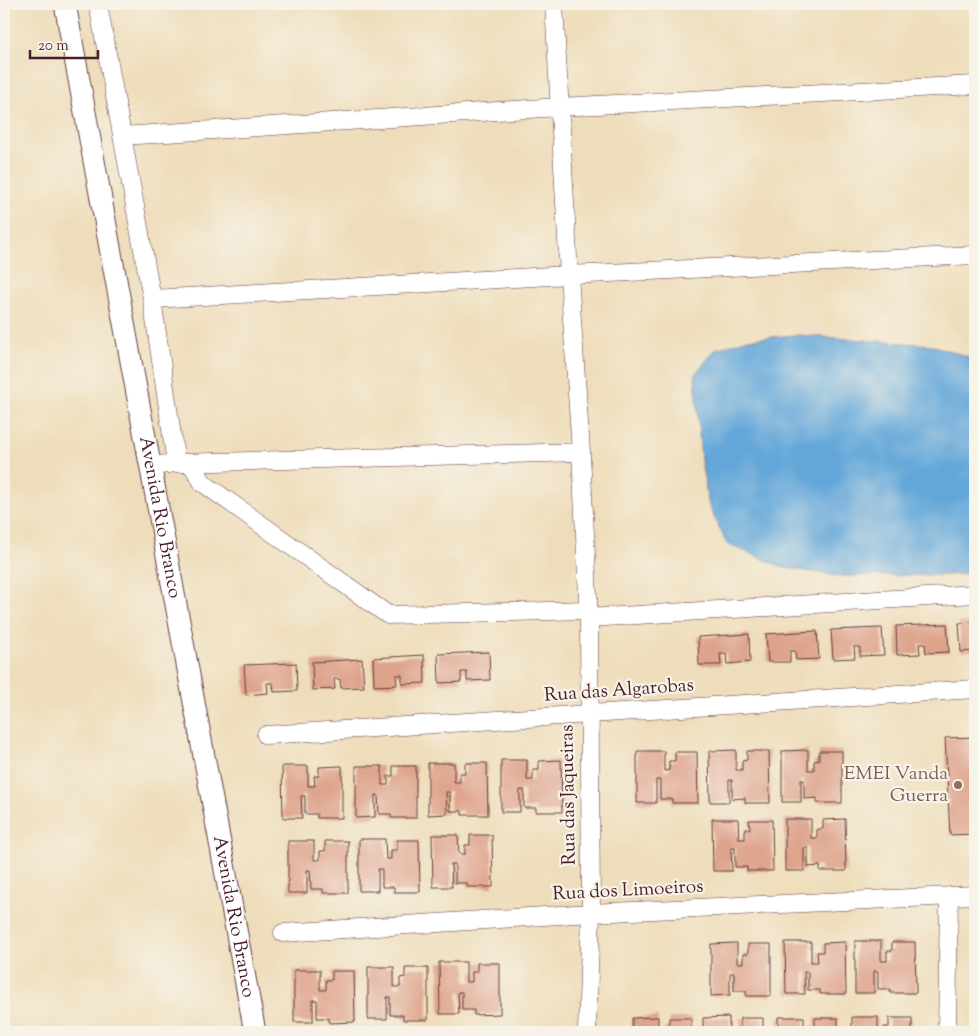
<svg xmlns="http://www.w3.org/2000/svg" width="979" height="1036" viewBox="0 0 979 1036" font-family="'Sorts Mill Goudy',serif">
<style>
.water{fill:#64a7d9;stroke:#576382}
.building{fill:#dea38b}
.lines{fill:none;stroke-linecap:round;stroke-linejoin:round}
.minor-casing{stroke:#633c40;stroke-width:19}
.tertiary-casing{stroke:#633c40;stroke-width:23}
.minor{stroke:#fff;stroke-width:18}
.tertiary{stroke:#fff;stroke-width:21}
.education-dot{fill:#8d6e63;stroke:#f7f3e8;stroke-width:2}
.labels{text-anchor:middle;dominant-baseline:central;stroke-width:4.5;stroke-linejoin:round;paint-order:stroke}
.street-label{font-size:19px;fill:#4a1f2b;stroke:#f7f3e8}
.education-label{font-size:19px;fill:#785e54;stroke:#f7f3e8;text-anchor:end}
</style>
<rect width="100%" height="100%" fill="#f7f3e8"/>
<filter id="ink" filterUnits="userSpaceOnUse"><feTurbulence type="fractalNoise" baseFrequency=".02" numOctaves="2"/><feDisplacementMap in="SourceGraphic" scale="10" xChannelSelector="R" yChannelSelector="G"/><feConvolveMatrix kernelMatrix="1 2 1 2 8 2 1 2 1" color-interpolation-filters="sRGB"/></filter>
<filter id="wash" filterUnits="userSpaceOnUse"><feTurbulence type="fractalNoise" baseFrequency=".0096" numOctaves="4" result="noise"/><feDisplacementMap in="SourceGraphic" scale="20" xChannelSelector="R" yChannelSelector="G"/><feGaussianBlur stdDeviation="1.12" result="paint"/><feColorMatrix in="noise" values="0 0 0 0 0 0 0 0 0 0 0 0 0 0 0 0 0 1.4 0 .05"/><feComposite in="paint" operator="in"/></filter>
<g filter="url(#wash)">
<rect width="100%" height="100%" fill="#eeddba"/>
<!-- water -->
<path class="water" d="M 797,335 L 931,345 L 975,359 L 975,573 L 947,575 L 837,576 L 783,567 L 727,544 L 709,506 L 701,461 L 695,374 L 716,349 L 748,339 Z"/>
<g id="blocks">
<!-- building -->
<path class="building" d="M 975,622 L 975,651 L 961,652 L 959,623 Z
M 947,624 L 949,652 L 926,653 L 925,644 L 919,644 L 920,654 L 897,655 L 896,626 Z
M 882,628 L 884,655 L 860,656 L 860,647 L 854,647 L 855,658 L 833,659 L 831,630 Z
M 817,631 L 819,659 L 796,660 L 795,651 L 790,651 L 790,662 L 768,662 L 766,634 Z
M 749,634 L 750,662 L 727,664 L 726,654 L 720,654 L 721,665 L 699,665 L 698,637 Z
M 489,652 L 490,680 L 467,681 L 467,672 L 461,672 L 461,682 L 439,683 L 438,654 Z
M 424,655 L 425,683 L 402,684 L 402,675 L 396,675 L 397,685 L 374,686 L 373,658 Z
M 362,659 L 364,687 L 341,688 L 340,679 L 334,679 L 335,689 L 313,690 L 312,662 Z
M 296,663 L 297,691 L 274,692 L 273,683 L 267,683 L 268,693 L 246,695 L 244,665 Z
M 975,737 L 975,834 L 950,835 L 945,738 Z
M 736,750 L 736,770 L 742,770 L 742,761 L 747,760 L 747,751 L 769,751 L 770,803 L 745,803 L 745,798 L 732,799 L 732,780 L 729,780 L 729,802 L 710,802 L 709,751 Z
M 808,750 L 808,770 L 814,770 L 814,761 L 819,760 L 819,751 L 842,751 L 842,803 L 817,803 L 817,798 L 804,799 L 804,780 L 801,780 L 801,802 L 782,802 L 782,751 Z
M 637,751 L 664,751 L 664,771 L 669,770 L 669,761 L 675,761 L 675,752 L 697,752 L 698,803 L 672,803 L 672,799 L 660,799 L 660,780 L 656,780 L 656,803 L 637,803 Z
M 501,760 L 527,760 L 527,780 L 533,780 L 533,770 L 539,770 L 539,761 L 561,760 L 562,812 L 536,812 L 536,808 L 524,808 L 524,790 L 520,790 L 520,812 L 501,812 Z
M 428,763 L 454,763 L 454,782 L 460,782 L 460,773 L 465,773 L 465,763 L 487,763 L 488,815 L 462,815 L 462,811 L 450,811 L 450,792 L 446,792 L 447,814 L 428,815 Z
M 282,766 L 308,766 L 308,786 L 315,786 L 314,776 L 319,776 L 319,767 L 342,766 L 342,818 L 317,818 L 317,814 L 305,814 L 305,796 L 301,796 L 302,818 L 283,818 Z
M 356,766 L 382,766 L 382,785 L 388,785 L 388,776 L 393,776 L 393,766 L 416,766 L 416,818 L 391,818 L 391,814 L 379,814 L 378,795 L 375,795 L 375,817 L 356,818 Z
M 712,819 L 738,819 L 739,839 L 745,839 L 745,829 L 750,829 L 749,820 L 772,820 L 773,871 L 747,871 L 747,867 L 735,867 L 735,848 L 731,848 L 732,871 L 713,871 Z
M 785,819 L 811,819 L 811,838 L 817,838 L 817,829 L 823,829 L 823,820 L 845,819 L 846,871 L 820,871 L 820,866 L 808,867 L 808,848 L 804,848 L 804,871 L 785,871 Z
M 432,835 L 458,835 L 459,854 L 465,854 L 465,845 L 470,845 L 470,835 L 492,835 L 493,887 L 467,887 L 467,883 L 455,883 L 455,864 L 451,864 L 452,887 L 433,887 Z
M 359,839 L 385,839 L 386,859 L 391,859 L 391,850 L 397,850 L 397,840 L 419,840 L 420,892 L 394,892 L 394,887 L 382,887 L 382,869 L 378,869 L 378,891 L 359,891 Z
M 288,841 L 314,841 L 314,860 L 320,860 L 320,851 L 325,851 L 325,841 L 348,841 L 348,893 L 323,893 L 323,889 L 311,889 L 310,870 L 307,870 L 307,893 L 288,893 Z
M 855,941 L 881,941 L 881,961 L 887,961 L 887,951 L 892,951 L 892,942 L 915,942 L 916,993 L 890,993 L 890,989 L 878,989 L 878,971 L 874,971 L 874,993 L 855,993 Z
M 785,942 L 811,942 L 811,962 L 818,962 L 817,952 L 823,952 L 823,943 L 845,942 L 846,994 L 820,994 L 820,990 L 808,990 L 808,972 L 804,972 L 805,994 L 786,994 Z
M 737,943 L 737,963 L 743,963 L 743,954 L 748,954 L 748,944 L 771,944 L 771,996 L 746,996 L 746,991 L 734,991 L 734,973 L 730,973 L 730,995 L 711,996 L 711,944 Z
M 439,962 L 466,962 L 466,982 L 472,982 L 472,972 L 477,972 L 477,963 L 500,963 L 500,1014 L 474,1015 L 474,1010 L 462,1010 L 462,992 L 458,992 L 459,1014 L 440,1014 Z
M 368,967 L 394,967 L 394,987 L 400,987 L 400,978 L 405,977 L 405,968 L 428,968 L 428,1020 L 403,1020 L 403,1015 L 390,1015 L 390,997 L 387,997 L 387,1019 L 368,1019 Z
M 294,970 L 320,970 L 320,990 L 326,990 L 326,980 L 332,980 L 332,971 L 354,971 L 355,1022 L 329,1023 L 329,1018 L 317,1018 L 317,1000 L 313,1000 L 313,1022 L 294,1022 Z
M 658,1017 L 658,1032 L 632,1032 L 632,1018 Z
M 729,1017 L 729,1032 L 703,1032 L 703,1018 Z
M 778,1017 L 804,1017 L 804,1032 L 778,1032 Z
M 852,1017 L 878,1017 L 878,1032 L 852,1032 Z
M 669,1018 L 691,1018 L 691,1032 L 664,1032 L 664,1028 L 669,1028 Z
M 740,1018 L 763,1018 L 763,1032 L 736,1032 L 736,1028 L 740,1028 Z
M 815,1018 L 838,1018 L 838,1032 L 810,1032 L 810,1027 L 815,1027 Z
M 889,1018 L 912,1018 L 912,1032 L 884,1032 L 884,1027 L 889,1027 Z"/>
</g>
</g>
<g filter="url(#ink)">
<use href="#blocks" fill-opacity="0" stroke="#633c40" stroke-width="1"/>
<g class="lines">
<defs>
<path id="minor" d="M 98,4 L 152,299 L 176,463
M 554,4 L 569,275 L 581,452 L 589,618 L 591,913 L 587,1032
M 122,136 L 559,107 L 975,85
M 152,299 L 569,275 L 975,255
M 191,463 L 203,483 L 388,615 L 588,610
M 151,466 L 176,463 L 581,452
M 589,618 L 975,594
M 266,735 L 975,689
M 283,933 L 591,913 L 975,895
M 947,1032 L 949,896"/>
<g id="tertiary">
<path id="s1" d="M 65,4 L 255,1032"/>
</g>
</defs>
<!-- minor casing -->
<use href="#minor" class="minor-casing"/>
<!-- tertiary casing -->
<use href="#tertiary" class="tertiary-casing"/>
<!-- minor -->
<use href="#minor" class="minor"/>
<!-- tertiary -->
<use href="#tertiary" class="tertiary"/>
</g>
</g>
<!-- markers -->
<circle class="education-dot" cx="958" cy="785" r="5"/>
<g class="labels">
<!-- street labels -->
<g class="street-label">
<text stroke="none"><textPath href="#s1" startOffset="522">Avenida Rio Branco</textPath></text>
<text transform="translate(619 691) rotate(-4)">Rua das Algarobas</text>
<text transform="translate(569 795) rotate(-91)">Rua das Jaqueiras</text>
<text transform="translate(628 891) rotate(-3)">Rua dos Limoeiros</text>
<text stroke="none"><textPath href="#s1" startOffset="928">Avenida Rio Branco</textPath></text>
</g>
<!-- education labels -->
<g class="education-label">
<text x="948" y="774">EMEI Vanda<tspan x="948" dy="22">Guerra</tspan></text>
</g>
</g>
<!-- margin -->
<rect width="979" height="1036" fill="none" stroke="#f7f3e8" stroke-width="20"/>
<!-- scale -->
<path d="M30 50v8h68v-8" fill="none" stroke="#4a1f2b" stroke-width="2.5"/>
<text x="38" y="50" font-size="15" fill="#4a1f2b" stroke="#f7f3e8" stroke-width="4" paint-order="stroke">20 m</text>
</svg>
